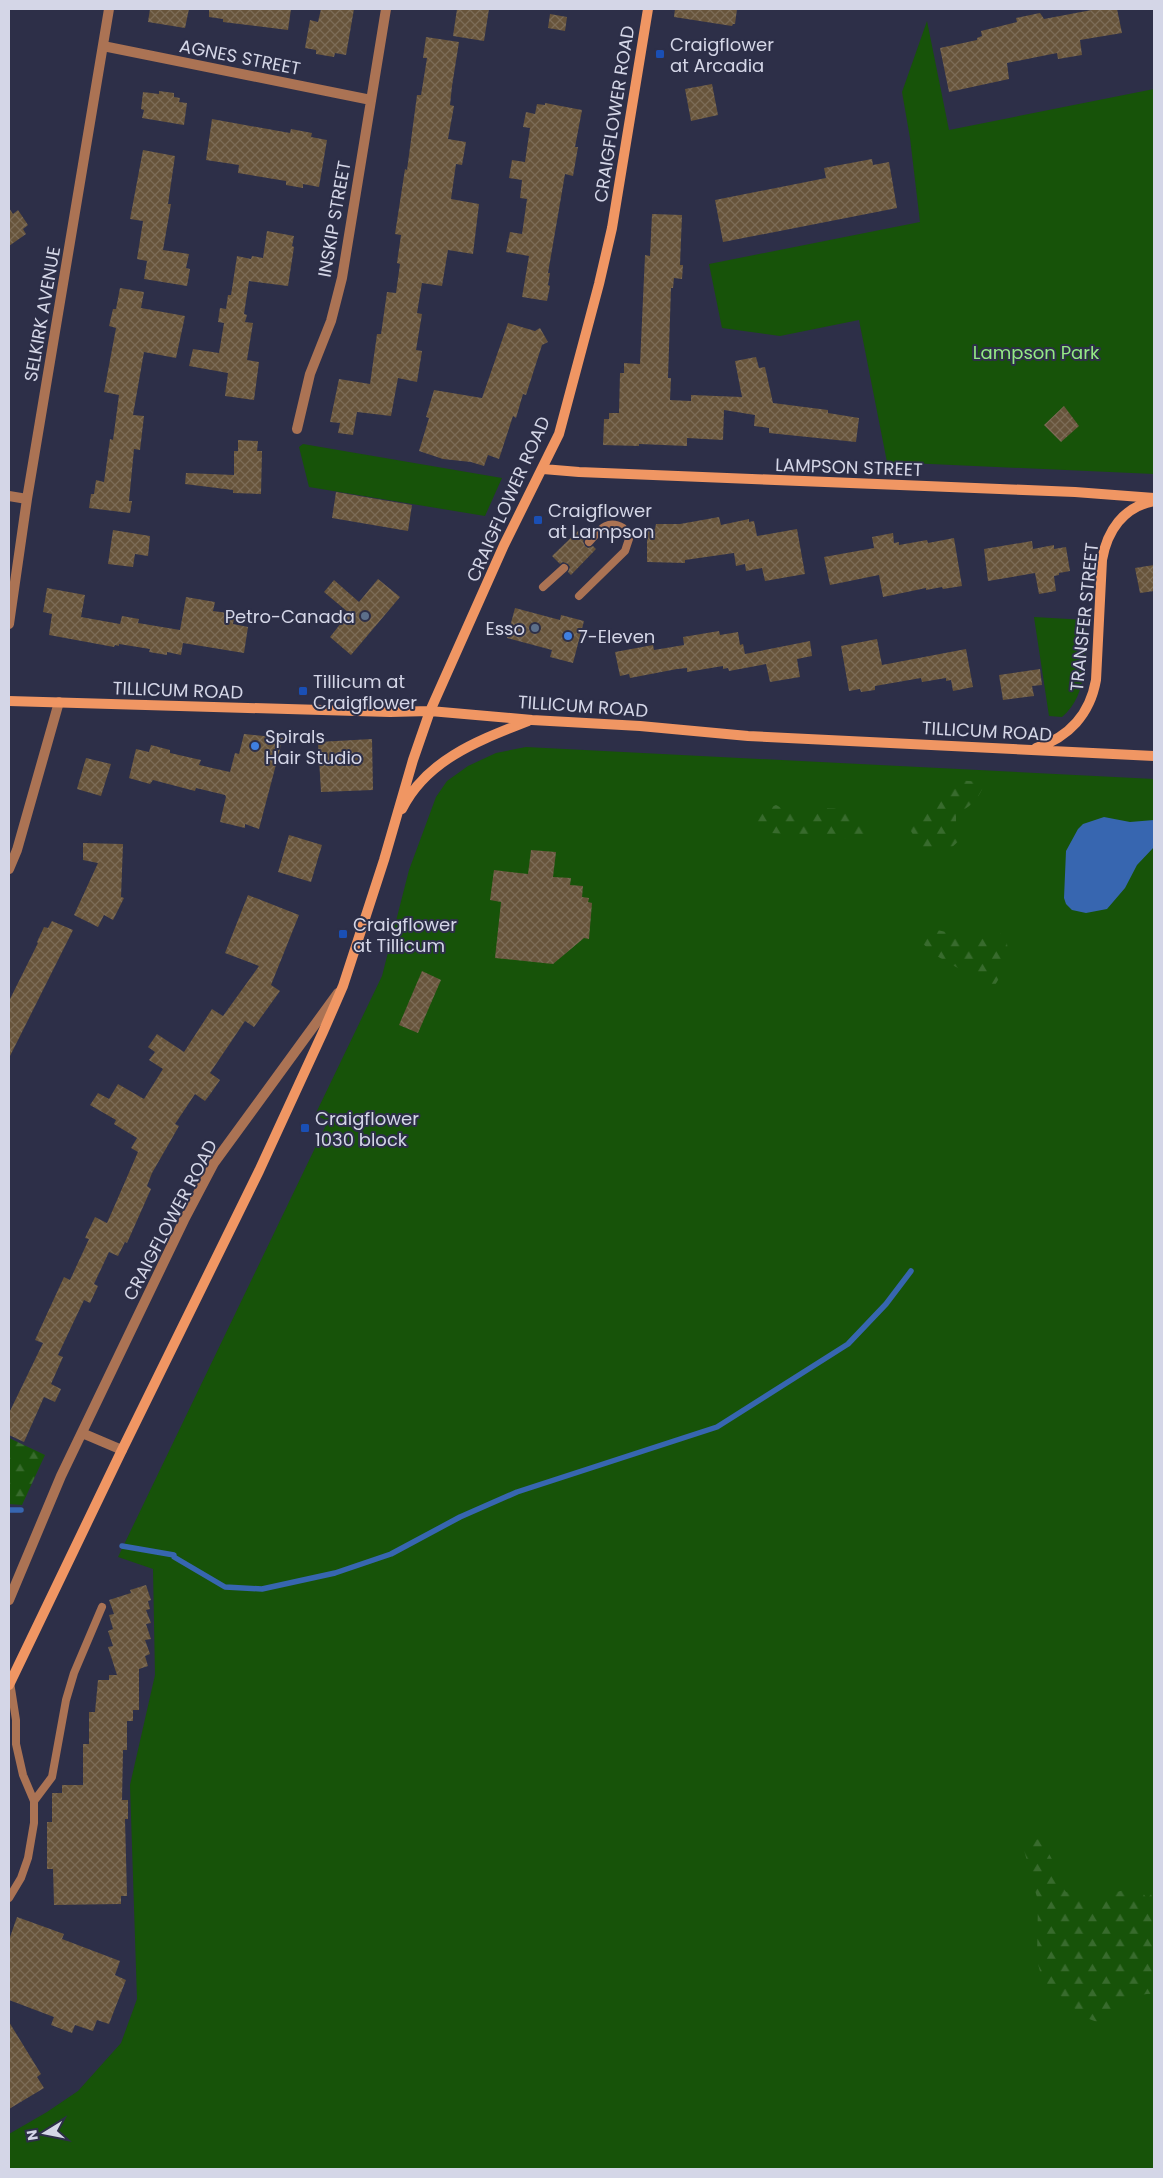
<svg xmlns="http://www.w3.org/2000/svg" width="1163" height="2178" viewBox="0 0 1163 2178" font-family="Poppins,sans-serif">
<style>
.green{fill:#175309}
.forest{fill:url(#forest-firs)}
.water{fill:#3766b0}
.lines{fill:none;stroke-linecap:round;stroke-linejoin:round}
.stream{stroke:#3766b0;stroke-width:5.5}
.building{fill:url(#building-cross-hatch)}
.lane{stroke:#ab7354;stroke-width:8}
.street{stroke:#ab7354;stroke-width:10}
.secondary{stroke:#f09663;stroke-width:10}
.transit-dot{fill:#1a4fb4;stroke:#2d2f48;stroke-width:2}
.service-dot{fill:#5c6f8a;stroke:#2d2f48;stroke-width:2}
.shop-dot{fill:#3f7fe0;stroke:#2d2f48;stroke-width:2}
.labels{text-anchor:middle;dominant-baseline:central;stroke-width:4;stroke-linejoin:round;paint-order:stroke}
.poi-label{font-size:18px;fill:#d4d6e7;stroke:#2d2f48;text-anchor:start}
.street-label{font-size:18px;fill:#d4d6e7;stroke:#2d2f48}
.park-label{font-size:18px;fill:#94e985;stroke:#2d2f48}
</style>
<defs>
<pattern id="forest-firs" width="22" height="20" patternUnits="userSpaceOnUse" patternTransform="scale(1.25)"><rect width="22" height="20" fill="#175309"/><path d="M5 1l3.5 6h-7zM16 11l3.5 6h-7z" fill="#386b2d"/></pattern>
<pattern id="building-cross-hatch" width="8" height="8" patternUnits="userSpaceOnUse" patternTransform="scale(1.25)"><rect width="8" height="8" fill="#67543b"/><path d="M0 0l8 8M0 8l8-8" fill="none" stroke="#7c6c57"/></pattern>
</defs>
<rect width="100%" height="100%" fill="#2d2f48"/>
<!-- green -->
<path class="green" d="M 927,21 L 949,130 L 1154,89 L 1154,474 L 887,462 L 859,320 L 780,336 L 722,328 L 709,264 L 920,222 L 910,138 L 902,92 Z
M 303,444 L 502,478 L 485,516 L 309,487 L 299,447 Z
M 1034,617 L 1086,620 C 1084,653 1090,694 1062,717 L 1049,716 Z
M 526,747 L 1154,779 L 1154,2169 L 9,2169 L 9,2134 L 47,2112 L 78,2091 L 121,2043 L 137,1999 L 130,1785 L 155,1675 L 153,1569 L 118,1557 L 328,1121 L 315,1115 L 382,976 L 409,870 L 436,797 L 447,781 L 468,766 L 496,753 Z"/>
<!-- forest -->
<path class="forest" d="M 952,780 L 985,782 C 979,799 972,806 956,814 L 956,822 L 961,839 L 951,848 L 929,855 L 918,843 L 908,826 C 919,806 928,800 949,793 Z
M 776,805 L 791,813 C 804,806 856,806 866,818 C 868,820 868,823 870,825 L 866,834 L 860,838 L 847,839 L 815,838 L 791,832 L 785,834 L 771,833 L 757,826 L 758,813 Z
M 1004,929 C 1011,955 1008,966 993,988 L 935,955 L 919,940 L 937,930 L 969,937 L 999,936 Z
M 9,1438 L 45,1455 L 22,1505 L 9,1504 Z
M 1041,1839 L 1054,1863 L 1058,1880 L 1066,1892 L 1079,1894 L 1092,1900 L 1116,1892 L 1130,1889 L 1141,1890 L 1147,1899 L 1154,1891 L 1154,1994 C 1130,1992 1117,2013 1097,2022 L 1084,2017 L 1042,1979 L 1037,1960 L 1038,1900 L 1028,1869 L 1028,1864 L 1023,1847 L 1033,1840 Z"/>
<!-- water -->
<path class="water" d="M 1104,817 L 1130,822 L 1154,820 L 1154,847 L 1137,865 L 1125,888 L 1107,909 L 1086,913 L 1072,910 L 1066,904 L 1064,898 L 1066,851 L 1078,829 L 1083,824 Z"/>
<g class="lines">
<!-- stream -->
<path class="stream" d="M 9,1510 L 21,1510
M 122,1546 L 174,1555 L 174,1557 L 225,1587 L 262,1589 L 335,1573 L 391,1554 L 460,1517 L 517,1492 L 717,1427 L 848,1344 L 886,1304 L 911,1271"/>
</g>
<!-- building -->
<path class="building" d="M 150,9 L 189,9 L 185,28 L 148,22 Z
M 209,9 L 291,9 L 288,30 L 223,22 L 223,19 L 209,17 Z
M 321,9 L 354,9 L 346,55 L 335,53 L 334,57 L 316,54 L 316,50 L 305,48 L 310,20 L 318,22 Z
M 457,9 L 489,9 L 484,41 L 453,36 Z
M 675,9 L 737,9 L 735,24 L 733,24 L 732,26 L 674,17 Z
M 1097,9 L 1117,9 L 1122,33 L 1080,40 L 1082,55 L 1058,59 L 1057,53 L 1007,63 L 1009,79 L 949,92 L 940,48 L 977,40 L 977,38 L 982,36 L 981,31 L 1017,22 L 1016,18 L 1040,13 L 1044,19 Z
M 550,14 L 567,17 L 565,31 L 548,28 Z
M 426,37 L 459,42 L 452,86 L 450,105 L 454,106 L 448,139 L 466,142 L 462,165 L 456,164 L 451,199 L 479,204 L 473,254 L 448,250 L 442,286 L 422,283 L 417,313 L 422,314 L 416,350 L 422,351 L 417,382 L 398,378 L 391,416 L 357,412 L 353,435 L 338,433 L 340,423 L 330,422 L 339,379 L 370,384 L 377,334 L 381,334 L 387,292 L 396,293 L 400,264 L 397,263 L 401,235 L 395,234 L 405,169 L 407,170 L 417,95 L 421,95 L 427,58 L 423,58 Z
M 712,84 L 718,115 L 691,121 L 685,89 Z
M 159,91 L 174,93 L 174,97 L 180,98 L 179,102 L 187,103 L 184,125 L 142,118 L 144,110 L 141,109 L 143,92 L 159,94 Z
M 545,103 L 582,110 L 575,147 L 578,147 L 573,176 L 565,174 L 558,215 L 548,273 L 550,273 L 548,285 L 550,286 L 547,301 L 522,297 L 529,256 L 506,252 L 510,232 L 522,234 L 527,199 L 520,198 L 522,180 L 509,178 L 512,160 L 525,162 L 530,128 L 523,127 L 526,112 L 535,114 L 537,104 L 545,105 Z
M 212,119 L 290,133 L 291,129 L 312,133 L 311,137 L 327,140 L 319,187 L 303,184 L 303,188 L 286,185 L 286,181 L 238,173 L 239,165 L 206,160 Z
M 143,150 L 175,156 L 168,204 L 171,204 L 163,250 L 189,254 L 186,268 L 190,269 L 187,286 L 144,279 L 147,261 L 137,259 L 143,221 L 130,219 Z
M 872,159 L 873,165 L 889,162 L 897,208 L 723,242 L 715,200 L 826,178 L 824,168 Z
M 9,208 L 13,214 L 18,210 L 28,225 L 23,229 L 26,234 L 9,246 Z
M 652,214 L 682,215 L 680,265 L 683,265 L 682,279 L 674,278 L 673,288 L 671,288 L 668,378 L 671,378 L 670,400 L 691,401 L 691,395 L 742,397 L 735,361 L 756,357 L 759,368 L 765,367 L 773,403 L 828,410 L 828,413 L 859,418 L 856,442 L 769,433 L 769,428 L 754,426 L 755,415 L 724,410 L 723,440 L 687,438 L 687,446 L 639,444 L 639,446 L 603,445 L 604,419 L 609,419 L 609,413 L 619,413 L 620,373 L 624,373 L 624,363 L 640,364 L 645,255 L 650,256 Z
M 267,231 L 294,236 L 292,246 L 294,247 L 288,286 L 249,281 L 244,314 L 247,315 L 245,322 L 253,323 L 247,360 L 259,362 L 254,400 L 225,396 L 228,373 L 189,366 L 193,349 L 219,353 L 224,323 L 218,322 L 220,308 L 226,309 L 228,295 L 231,295 L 237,256 L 251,259 L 252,256 L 263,258 Z
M 120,288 L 144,292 L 141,308 L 185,316 L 176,358 L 144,352 L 133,415 L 144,416 L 140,450 L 134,449 L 129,501 L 132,501 L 130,513 L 89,508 L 91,494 L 94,494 L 96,480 L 104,482 L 110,439 L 113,440 L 119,395 L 104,392 L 116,328 L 109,326 L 113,309 L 116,309 Z
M 508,323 L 535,331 L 540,328 L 548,342 L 542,345 L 526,395 L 523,394 L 516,418 L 513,416 L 499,459 L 488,455 L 484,466 L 471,462 L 443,459 L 419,451 L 429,418 L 426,417 L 434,390 L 482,398 Z
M 1064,406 L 1079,426 L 1061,442 L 1044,425 Z
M 238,440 L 258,441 L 257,451 L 262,451 L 261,494 L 233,493 L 233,490 L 185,484 L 186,473 L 234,475 L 234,451 L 238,451 Z
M 336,492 L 412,505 L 408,531 L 332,518 Z
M 719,517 L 721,525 L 749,519 L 749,522 L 754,521 L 757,536 L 797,529 L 805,574 L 765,581 L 762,568 L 746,571 L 745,564 L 736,566 L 734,553 L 685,560 L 685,563 L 647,562 L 647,528 L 655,529 L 656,524 L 680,524 Z
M 113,530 L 150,536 L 148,556 L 135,554 L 133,567 L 108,564 Z
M 578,531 L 585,538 L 583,541 L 585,546 L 588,548 L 593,546 L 596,549 L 571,575 L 568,572 L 570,567 L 568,564 L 563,562 L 560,564 L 552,556 Z
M 893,533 L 894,543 L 899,542 L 899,545 L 927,540 L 928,543 L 954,538 L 962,586 L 943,589 L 942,587 L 926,590 L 926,588 L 883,597 L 879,575 L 830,585 L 824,557 L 874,548 L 872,537 Z
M 1032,541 L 1033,549 L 1054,545 L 1054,549 L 1066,547 L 1070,571 L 1059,573 L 1059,575 L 1054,576 L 1056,591 L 1039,594 L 1035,573 L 988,581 L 984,549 Z
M 1154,565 L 1154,591 L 1140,593 L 1135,568 Z
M 378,579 L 400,597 L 351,655 L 330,637 L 349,613 L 324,592 L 334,580 L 359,602 Z
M 47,588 L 85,595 L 81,617 L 120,624 L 122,616 L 139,619 L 138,623 L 180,630 L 186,597 L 215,602 L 213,611 L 235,614 L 233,624 L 248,627 L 244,653 L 183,643 L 181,655 L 167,652 L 167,655 L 149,652 L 150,649 L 119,644 L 119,646 L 115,645 L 114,647 L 49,635 L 52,614 L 43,612 Z
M 515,608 L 560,620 L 561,615 L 584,621 L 573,663 L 550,657 L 552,650 L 507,638 Z
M 719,631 L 720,635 L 738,632 L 740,645 L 743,644 L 745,654 L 810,641 L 812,656 L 797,659 L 800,677 L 770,682 L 766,664 L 729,671 L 728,668 L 723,669 L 723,666 L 687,672 L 687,668 L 677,669 L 630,678 L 629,674 L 620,676 L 615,652 L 653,645 L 654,650 L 684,645 L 683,637 Z
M 877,639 L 882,665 L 966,649 L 973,687 L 953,691 L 951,680 L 946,681 L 946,678 L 922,682 L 921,678 L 875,686 L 875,690 L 861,692 L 860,689 L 849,691 L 841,646 Z
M 1040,669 L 1042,685 L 1032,686 L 1034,696 L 1003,700 L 999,675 Z
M 244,734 L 283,738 L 259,829 L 245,824 L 245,828 L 220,822 L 226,797 L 225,795 L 196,788 L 195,791 L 153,780 L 150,784 L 129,778 L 136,749 L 149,752 L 151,745 L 170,750 L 170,753 L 201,760 L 199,765 L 230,772 L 235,753 L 239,754 Z
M 372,739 L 373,790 L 321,792 L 318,742 Z
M 86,758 L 111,764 L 101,796 L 77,789 Z
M 289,835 L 322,845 L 311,882 L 278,872 Z
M 83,843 L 123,844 L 121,897 L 124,898 L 113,920 L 104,915 L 98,927 L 74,915 L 98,863 L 83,860 Z
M 531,850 L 556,852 L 553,877 L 571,878 L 570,885 L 583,886 L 582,897 L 589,898 L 588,902 L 592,903 L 589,939 L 584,938 L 553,964 L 495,958 L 501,902 L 490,900 L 494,870 L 528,874 Z
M 248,895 L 299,915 L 271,985 L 280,991 L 254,1027 L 245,1021 L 210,1073 L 220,1080 L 211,1093 L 205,1101 L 195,1094 L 175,1124 L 179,1126 L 152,1173 L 147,1186 L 151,1189 L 127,1243 L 125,1242 L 118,1256 L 109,1252 L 94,1284 L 98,1286 L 90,1303 L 84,1300 L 58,1355 L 63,1357 L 51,1384 L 61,1389 L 55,1402 L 44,1397 L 24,1442 L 9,1435 L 9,1413 L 43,1343 L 35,1340 L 64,1277 L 70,1280 L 89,1239 L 85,1238 L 95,1217 L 107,1223 L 138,1152 L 131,1148 L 137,1138 L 114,1124 L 116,1120 L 90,1105 L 98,1093 L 109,1099 L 118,1084 L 144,1099 L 163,1069 L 149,1060 L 155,1052 L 148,1047 L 157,1034 L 184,1052 L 212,1009 L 223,1016 L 259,966 L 225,953 Z
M 52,921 L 73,930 L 9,1058 L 9,1001 L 38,943 L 37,942 L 44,927 L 48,928 Z
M 422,971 L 441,980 L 418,1033 L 399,1025 Z
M 146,1585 L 151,1600 L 148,1601 L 150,1609 L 146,1610 L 151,1623 L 146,1624 L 151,1639 L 145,1640 L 150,1654 L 145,1656 L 148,1666 L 139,1669 L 139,1710 L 133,1710 L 133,1721 L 127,1721 L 127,1750 L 123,1750 L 122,1800 L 128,1800 L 128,1819 L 125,1819 L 127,1896 L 121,1896 L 121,1904 L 54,1905 L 53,1869 L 47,1869 L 47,1822 L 52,1822 L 52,1793 L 62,1793 L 62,1785 L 83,1785 L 83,1744 L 89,1744 L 89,1712 L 95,1712 L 98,1680 L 109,1680 L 109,1675 L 117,1675 L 108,1647 L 113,1646 L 108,1631 L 113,1629 L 109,1615 L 114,1614 L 109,1600 L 131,1593 L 130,1590 Z
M 17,1917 L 64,1934 L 62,1939 L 120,1961 L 115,1975 L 126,1980 L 109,2024 L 97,2020 L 93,2031 L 75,2025 L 72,2033 L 51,2025 L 54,2017 L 9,2000 L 9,1940 Z
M 9,2022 L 41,2074 L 37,2077 L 44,2088 L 9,2109 Z"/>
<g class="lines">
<!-- lane -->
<path class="lane" d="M 543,587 L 564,568
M 579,596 L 625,551 L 629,539 L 623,528 C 607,518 599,531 589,542
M 34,1801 L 52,1777 L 66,1700 L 74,1673 L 102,1607
M 9,1898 L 21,1878 L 28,1858 L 34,1823 L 34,1801 L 23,1775 L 16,1744 L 16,1720 L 10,1682"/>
<!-- street -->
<path class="street" d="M 103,46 L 371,100
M 297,429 L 310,374 L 331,321 L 342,278 L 386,9
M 9,496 L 27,499
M 9,624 L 27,499 L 109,9
M 9,869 L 17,850 L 59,702
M 82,1433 L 122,1450
M 9,1600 L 61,1476 L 184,1220 L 214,1163 L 338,993"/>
<!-- secondary -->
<path class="secondary" d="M 543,469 L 579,472 L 1075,492 L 1154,498
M 9,701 L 390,712 L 430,711 L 532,720 L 640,726 L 748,736 L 1154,756
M 1036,748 C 1069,737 1090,714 1096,680 L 1102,560 C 1107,531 1123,507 1154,501
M 402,809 C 427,759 480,740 528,721
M 9,1685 L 122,1450 L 259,1171 L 323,1032 L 343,986 L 384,860 L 413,760 L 430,711 L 504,545 L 559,434 L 599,284 L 612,228 L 648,9"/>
</g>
<!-- markers -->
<g class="transit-dot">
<rect x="655" y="49" width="10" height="10" rx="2.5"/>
<rect x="533" y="515" width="10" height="10" rx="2.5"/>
<rect x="298" y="686" width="10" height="10" rx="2.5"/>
<rect x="338" y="929" width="10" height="10" rx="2.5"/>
<rect x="300" y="1123" width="10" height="10" rx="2.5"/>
</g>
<g class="service-dot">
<circle cx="365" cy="616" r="5"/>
<circle cx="535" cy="628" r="5"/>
</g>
<g class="shop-dot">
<circle cx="568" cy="636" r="5"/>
<circle cx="255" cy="746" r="5"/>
</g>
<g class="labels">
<!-- poi labels -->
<g class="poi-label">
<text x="670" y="44">Craigflower<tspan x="670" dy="21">at Arcadia</tspan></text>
<text x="548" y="510">Craigflower<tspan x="548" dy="21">at Lampson</tspan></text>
<text x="355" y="616" text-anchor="end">Petro-Canada</text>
<text x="525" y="628" text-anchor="end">Esso</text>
<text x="578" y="636">7-Eleven</text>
<text x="313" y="681">Tillicum at<tspan x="313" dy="21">Craigflower</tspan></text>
<text x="265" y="736">Spirals<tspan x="265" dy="21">Hair Studio</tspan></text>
<text x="353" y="924">Craigflower<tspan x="353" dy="21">at Tillicum</tspan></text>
<text x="315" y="1118">Craigflower<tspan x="315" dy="21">1030 block</tspan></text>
</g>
<!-- street labels -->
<g class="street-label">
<text transform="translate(240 57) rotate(11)">AGNES STREET</text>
<text transform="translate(614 114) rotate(-81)">CRAIGFLOWER ROAD</text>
<text transform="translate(334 219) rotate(-80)">INSKIP STREET</text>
<text transform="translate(42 314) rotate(-80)">SELKIRK AVENUE</text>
<text transform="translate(849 467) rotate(2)">LAMPSON STREET</text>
<text transform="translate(508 499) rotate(-66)">CRAIGFLOWER ROAD</text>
<text transform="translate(1084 617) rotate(-84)">TRANSFER STREET</text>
<text transform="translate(178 690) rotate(2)">TILLICUM ROAD</text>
<text transform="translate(583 706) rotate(4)">TILLICUM ROAD</text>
<text transform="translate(987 731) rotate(3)">TILLICUM ROAD</text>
<text transform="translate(170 1220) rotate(-62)">CRAIGFLOWER ROAD</text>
</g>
<!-- park labels -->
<g class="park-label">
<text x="1036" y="352">Lampson Park</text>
</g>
</g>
<!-- border -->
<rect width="1163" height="2178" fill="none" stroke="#d4d6e7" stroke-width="20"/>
<!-- north arrow -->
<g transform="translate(45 2133) rotate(260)" stroke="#2d2f48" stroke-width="4" paint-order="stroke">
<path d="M0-4L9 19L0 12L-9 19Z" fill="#d4d6e7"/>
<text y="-8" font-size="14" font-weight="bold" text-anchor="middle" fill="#d4d6e7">N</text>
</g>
</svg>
